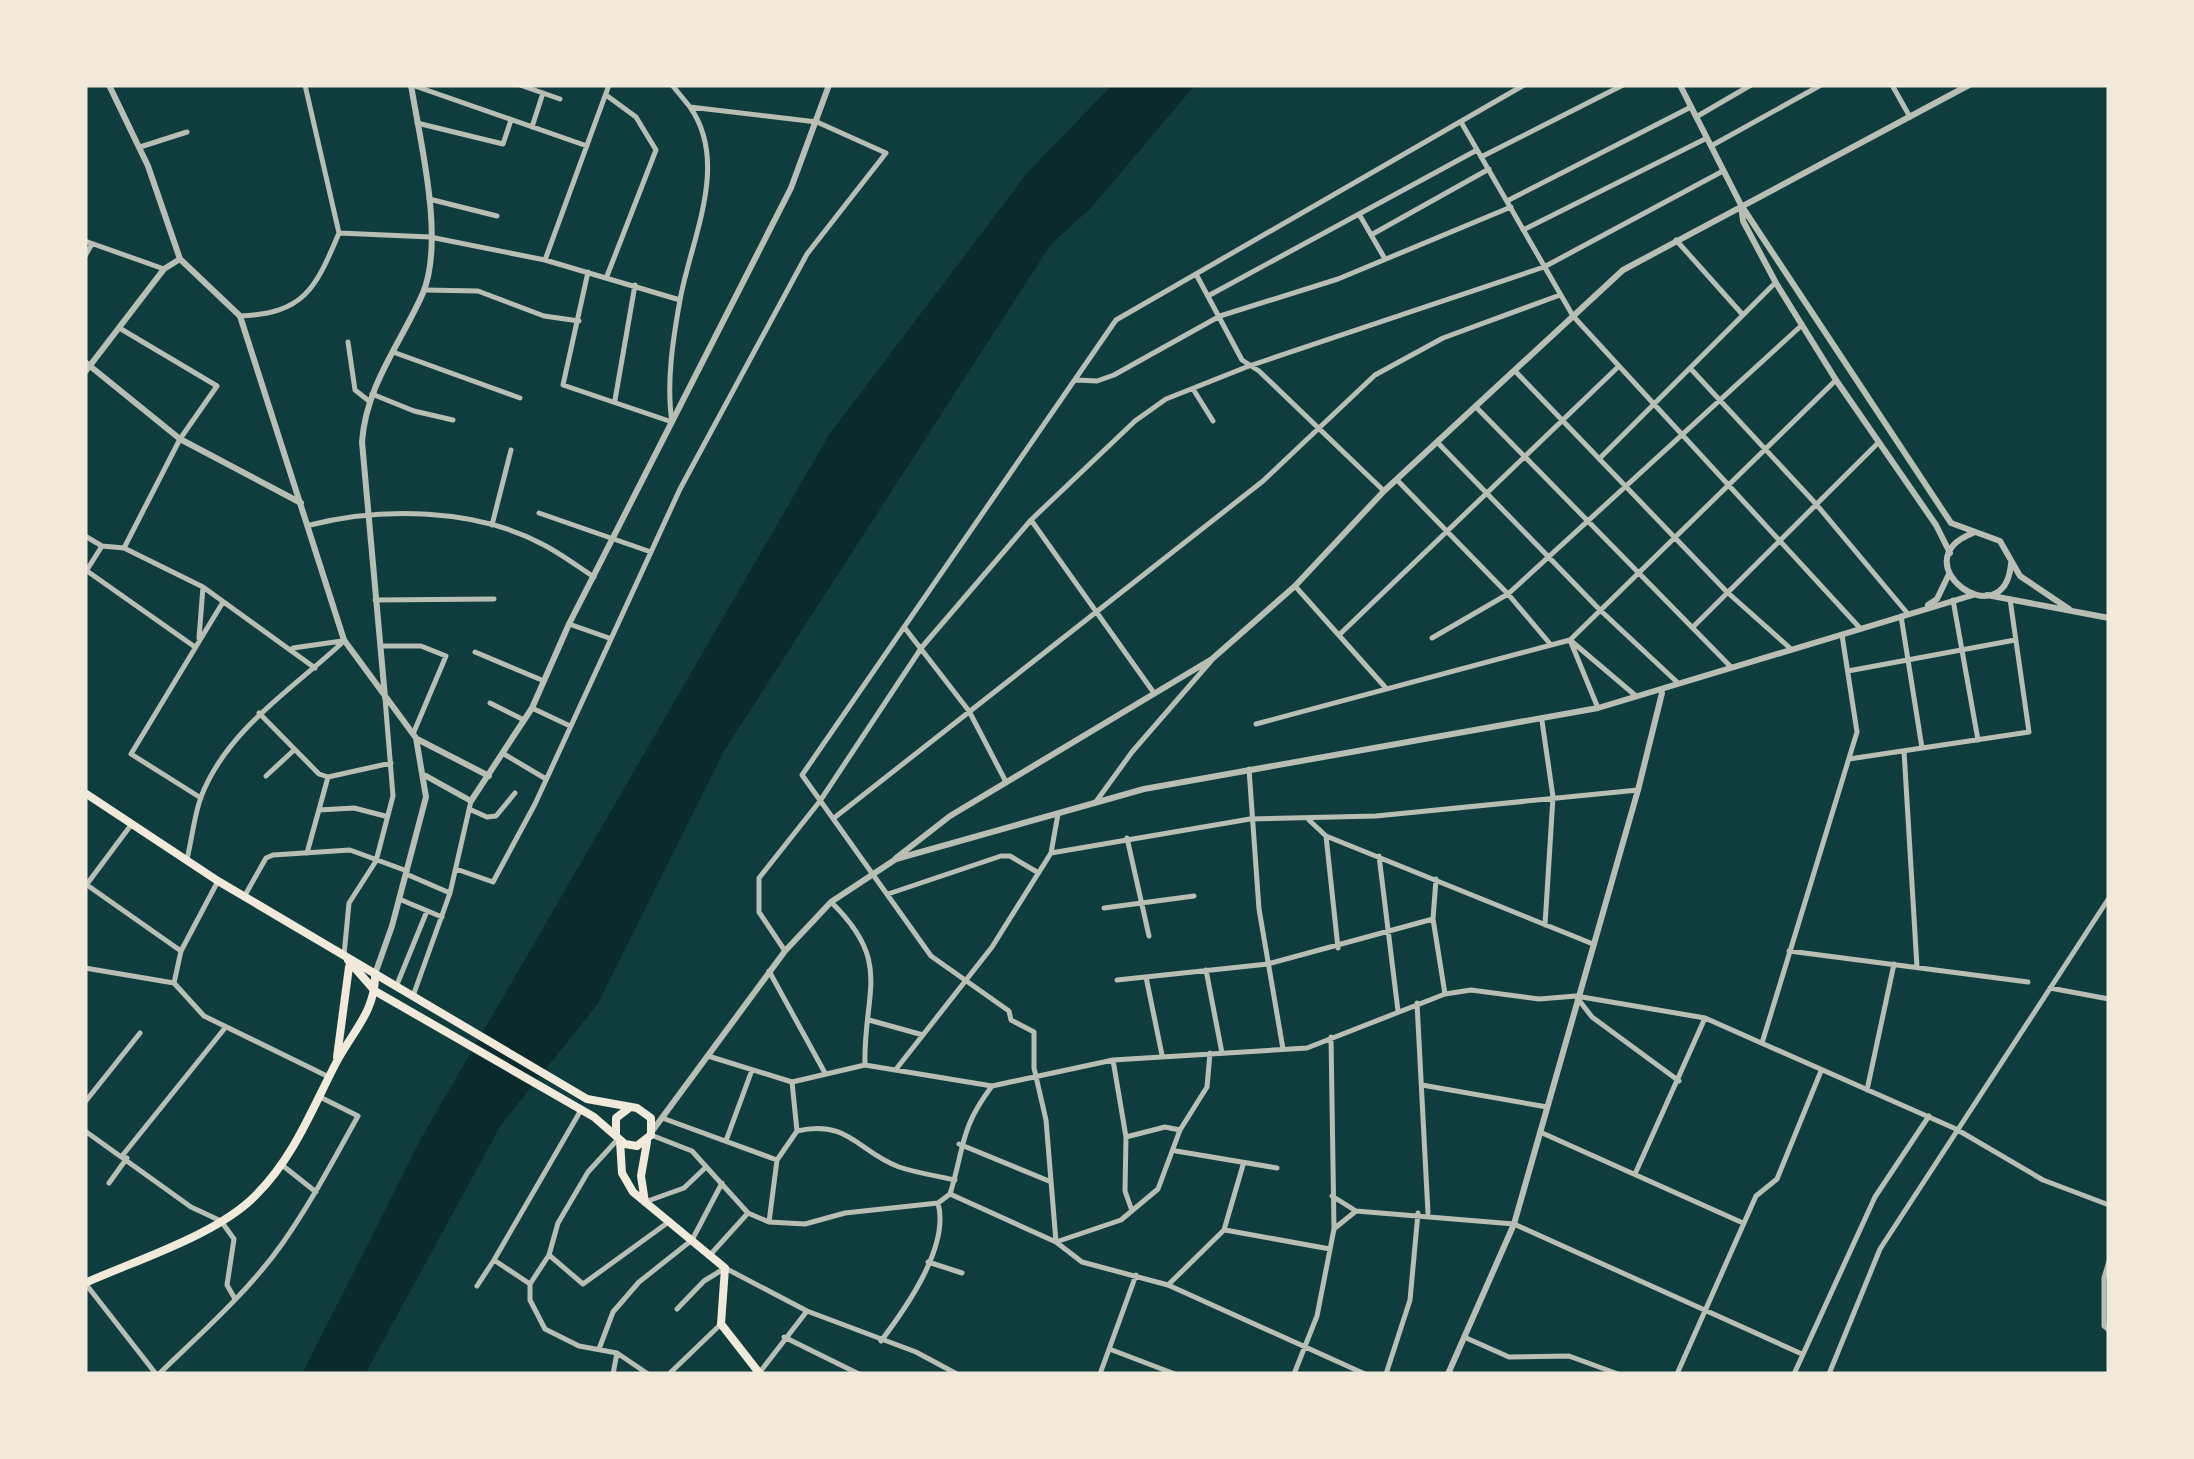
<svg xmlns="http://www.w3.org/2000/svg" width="2194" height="1459" viewBox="0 0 2194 1459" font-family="'Noto Sans',sans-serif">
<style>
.water{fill:#0a2a2b}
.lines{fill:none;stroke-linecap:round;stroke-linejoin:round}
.minor{stroke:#b8beb3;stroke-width:5}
.tertiary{stroke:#b8beb3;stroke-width:6}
.secondary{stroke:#f1e9da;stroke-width:8}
</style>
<rect width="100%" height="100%" fill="#0f3d3e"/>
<!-- water -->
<path class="water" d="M 1112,85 L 1195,85 L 1091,208 L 1051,244 L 724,751 L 597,1005 L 501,1125 L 365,1374 L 302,1374 L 423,1135 L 829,435 L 1027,173 Z"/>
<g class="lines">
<!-- minor -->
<path class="minor" d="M 305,85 L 339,233
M 412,85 L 587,146
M 520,85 L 560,99
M 1892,85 L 1910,117
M 606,95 L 636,117 L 656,150 L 607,276
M 1696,117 L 1751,85
M 1461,122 L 1573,316 L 1859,627
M 417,123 L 503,144 L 511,120
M 532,127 L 543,93
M 1711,146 L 1821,85
M 140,147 L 187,132
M 1481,157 L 1623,85
M 429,199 L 497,216
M 1507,201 L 1691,107
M 1359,214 L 1385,259
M 1523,230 L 1707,138
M 339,233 L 430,237 L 545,260 L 680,300
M 1371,235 L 1489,169
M 1676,240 L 1743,315
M 85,241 L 164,269
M 85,256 L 92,244
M 545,260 L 609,85
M 588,272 L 563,385 L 672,422 C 666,383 673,339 680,300 C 691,239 730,164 690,107
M 1196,274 L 1242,360 L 1259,371 L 1384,491
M 424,290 L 478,291 L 544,316 L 579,321
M 1208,296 L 1477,150
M 240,316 C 304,313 315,290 339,233
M 121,329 L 217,386 L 180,439 L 124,548
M 348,342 L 355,390 L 369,401
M 393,352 L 520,398
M 1690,368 L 1816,504 L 1908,614
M 1515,371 L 1727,592 L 1791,649
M 1076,380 L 1097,381 L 1114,375 L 1220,316 L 1338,279 L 1511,207
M 1193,389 L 1213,421
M 372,394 L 414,411 L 453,420
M 615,400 L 635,285
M 1476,407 L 1731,667
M 1438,443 L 1600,610 L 1678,683
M 1601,457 L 1775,283
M 1397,480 L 1508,594 L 1551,645 L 1570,640 L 1598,708
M 539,513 L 651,552
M 1031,520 L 1154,693
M 310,525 C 381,507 475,508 542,544 C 560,553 577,566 594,577
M 492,525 L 511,450
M 85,536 L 102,546 L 124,548 L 203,587 L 315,668
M 87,571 L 195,647
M 85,573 L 102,546
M 1295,586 L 1385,687
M 375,600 L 494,599
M 1953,600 L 1978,740
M 1901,616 L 1922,748
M 569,624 L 609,638
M 1694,626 L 1879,442
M 904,627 L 969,711 L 1006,782
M 1339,635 L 1618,367
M 199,638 L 203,587
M 1432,638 L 1508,594 L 1802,325
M 381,646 L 421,646 L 446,656 L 413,734
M 293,648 L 342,641
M 475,652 L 544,681
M 1848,671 L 2015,640
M 1636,696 L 1570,640 L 1836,380
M 490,703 L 524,720
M 532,708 L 570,726
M 259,713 L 319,774 L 328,777 L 391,763
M 1542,721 L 1553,797 L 1545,925
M 1256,724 L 1551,645
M 1904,751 L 1917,967
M 504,754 L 546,779
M 1849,759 L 2029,732 L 2010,599
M 1249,769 L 1259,909 L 1283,1049
M 266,776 L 293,751
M 201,798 L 131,754 L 223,602
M 1095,803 L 1132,752 L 1211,661
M 469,809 L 487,817 L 496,816 L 515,793
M 319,810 L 354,808 L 385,816
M 834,818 L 1263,481 L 1375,375 L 1443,338 L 1560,295
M 1309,820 L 1326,836 L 1593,944
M 1326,836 L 1338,948
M 1127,838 L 1149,936
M 307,853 L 328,777
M 1051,853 L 1250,819 L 1376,816 L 1638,790
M 1379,856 L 1398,1011
M 187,859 C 192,839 194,816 201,797 C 227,729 293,689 344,641
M 456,869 L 493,882 L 535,804 L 680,489 L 807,254 L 886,153 L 817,122 L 690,107 L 672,85
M 406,874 L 450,893
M 218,881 L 181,951 L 174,983 L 204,1016 L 329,1077
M 87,884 L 131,825
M 87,885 L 181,951
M 888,894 L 1001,856 L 1010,856 L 1037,872
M 244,897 L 266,858 L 273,855 L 350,850 L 407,871
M 399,899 L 442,917
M 831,902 C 894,963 863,992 865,1065
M 1104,908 L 1194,896
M 1433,919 L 1445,994
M 785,951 L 759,912 L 759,878 L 820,801 L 922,647 L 1031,520 L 1135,421 L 1166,399 L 1249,366 L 1544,267 L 1723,171
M 1789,951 L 2028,982
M 344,955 L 349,903 L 376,861 L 393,796 L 385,698
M 85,968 L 174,983
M 1206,970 L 1222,1053
M 769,971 L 825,1073
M 1146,977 L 1162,1055
M 1117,980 L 1268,964 L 1433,919 L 1436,879
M 396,987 L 427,911
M 2050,988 L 2109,999
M 413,996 L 450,893 L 471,801
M 1578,999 L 1592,1017 L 1679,1081
M 1417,1003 L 1428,1213
M 869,1020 L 923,1035
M 1762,1043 L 1857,732 L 1842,635
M 708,1056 L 792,1082 L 865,1065 L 992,1086
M 1113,1060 L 1126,1137 L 1125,1191 L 1131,1208
M 897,1068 L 992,947 L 1051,853 L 1058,814
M 792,1082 L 797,1131
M 1422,1085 L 1547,1107
M 1867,1090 L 1894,964
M 85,1102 L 140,1033
M 665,1119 L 777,1160
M 85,1131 L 191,1207 L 221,1221 L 234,1239 L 227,1285 L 235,1299
M 1540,1132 L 1743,1223
M 651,1135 L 692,1151 L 748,1213 L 769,1222 L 805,1224 L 845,1213 L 938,1203 L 950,1194
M 1126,1137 L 1165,1127 L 1180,1130
M 727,1138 L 752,1070
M 618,1139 L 588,1172 L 558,1223 L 549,1255 L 530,1284 L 530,1300 L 545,1329 L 579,1346 L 617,1353 L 648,1374
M 959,1144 L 1049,1181
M 1176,1151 L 1277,1168
M 122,1156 L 225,1028
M 282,1165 L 316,1192
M 1635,1174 L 1705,1018
M 109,1183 L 127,1158
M 950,1194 C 965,1146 959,1130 992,1086 L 1113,1060 L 1307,1048 L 1445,994 L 1471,990 L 1539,999 L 1576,996 L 1705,1018 L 1956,1129 L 2043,1180 L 2109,1205
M 950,1194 L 1056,1242 L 1121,1220 L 1158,1189 L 1180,1130 L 1207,1087 L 1210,1053
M 1332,1196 L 1356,1211 L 1514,1224 L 1802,1354
M 645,1202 L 684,1188 L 706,1167
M 769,1222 L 777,1160 L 797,1131 C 849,1119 858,1152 899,1167 C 917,1173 937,1176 955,1180
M 1335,1228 L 1356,1211
M 1225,1230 L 1330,1249
M 549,1255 L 583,1284 L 670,1221
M 710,1255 L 748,1213
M 2109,1261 L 2104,1278 L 2104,1326 L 2109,1330
M 928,1262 L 962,1273
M 85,1283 L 156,1374
M 530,1284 L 494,1260 L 581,1110
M 1168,1285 L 1224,1230 L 1243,1165
M 477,1286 L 494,1260
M 677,1309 L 704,1281 L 725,1268 L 807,1311 L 916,1352 L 957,1374
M 784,1337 L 859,1374
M 1464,1337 L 1509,1357 L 1569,1356 L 1618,1374
M 881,1341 C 906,1308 950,1246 938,1203
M 599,1349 L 613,1312 L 639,1282 L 692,1240 L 722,1183
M 1112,1350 L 1175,1374
M 760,1372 L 807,1311
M 159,1374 C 201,1333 248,1292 282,1244 C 311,1203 334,1159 358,1116 L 320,1097
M 613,1374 L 617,1353
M 669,1374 L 721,1324
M 1100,1374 L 1136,1275
M 1294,1374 L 1317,1316 L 1334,1229 L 1331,1037
M 1365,1374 L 1168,1285 L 1082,1262 L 1056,1242 L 1046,1120 L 1034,1068 L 1034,1032 L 1011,1020 L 1009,1011 L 931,956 L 802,775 L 1116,320 L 1524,85
M 1386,1374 L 1410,1300 L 1418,1213
M 1677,1374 L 1756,1196 L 1777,1179 L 1821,1071
M 1794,1374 L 1875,1197 L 1929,1116
M 1829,1374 L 1880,1249 L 2109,898"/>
<!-- tertiary -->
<path class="tertiary" d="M 109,85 L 148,166 L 180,259 L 240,316 L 344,640 L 416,738 L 426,797 L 392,926 L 375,974
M 1680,85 L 1741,205
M 85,362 L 180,439 L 301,503
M 85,372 L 164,269 L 180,259
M 1973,533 C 1899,562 2004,639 2011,564
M 1950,553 L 1936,525 L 1836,380 L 1776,283 L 1743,221 L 1741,205 L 1951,523 L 2000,541 L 2020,576 L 2069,609
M 1987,595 L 2109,618
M 1928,605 L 1937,599 L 1949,574
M 385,697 L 362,442 C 366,385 401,343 423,293 C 445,239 420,141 411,85
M 417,739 L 489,776
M 426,776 L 471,801 L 532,708 L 569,624 L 791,188 L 829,85
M 896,858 L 950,816 L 1212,659 L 1295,586 L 1384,491 L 1623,270 L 1969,85
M 653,1130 L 785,951 L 831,902 L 896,859 L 1144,789 L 1598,708 L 1973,595
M 1448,1374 L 1514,1224 L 1638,790 L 1662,693"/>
<!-- secondary -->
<path class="secondary" d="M 85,793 L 218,881 L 587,1099 L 637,1108 L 651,1118 L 651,1135 L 637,1146 L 625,1144 L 594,1117 L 375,991 L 348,960
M 337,1057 L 349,967
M 616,1136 L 616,1118 L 629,1108
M 620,1141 L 622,1173 L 633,1192 L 725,1268 L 721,1324 L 760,1374
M 645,1202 L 641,1176 L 647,1142
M 85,1283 C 136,1260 217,1235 256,1195 C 294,1157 312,1109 336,1063 C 352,1032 376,1011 375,974"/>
</g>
<!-- border -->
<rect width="2194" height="1459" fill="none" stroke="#f1e9da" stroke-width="175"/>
</svg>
